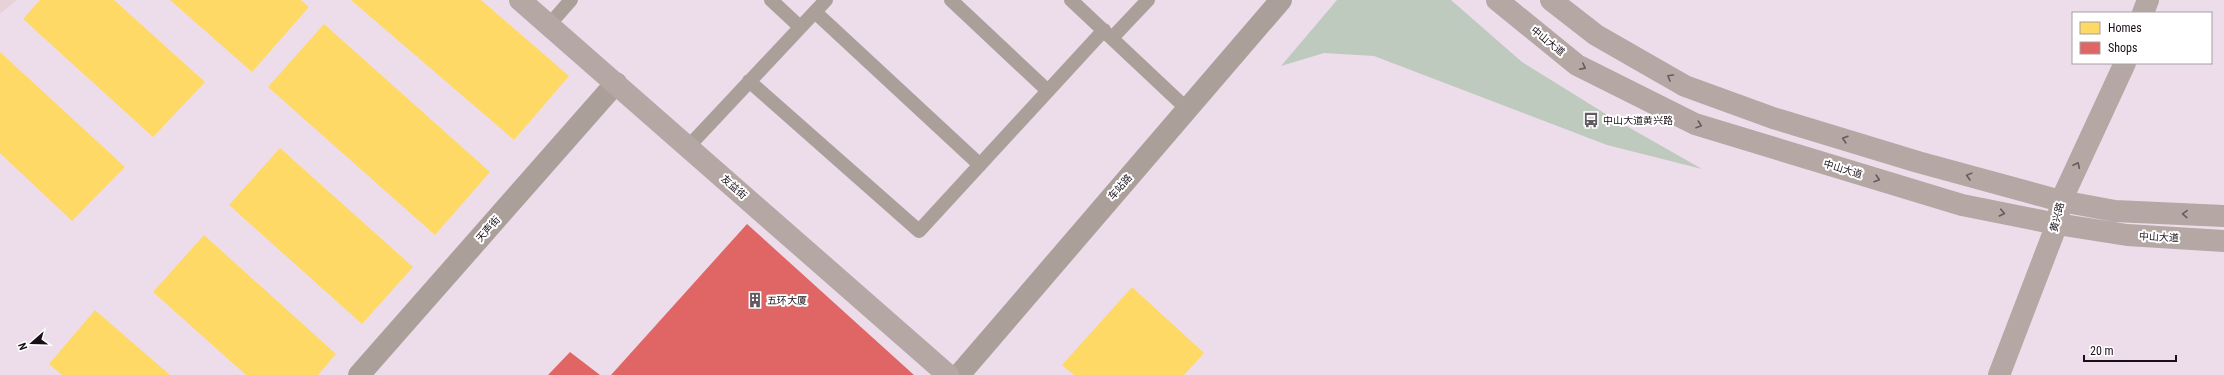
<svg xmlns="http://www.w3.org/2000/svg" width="2224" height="375" viewBox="0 0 2224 375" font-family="'Roboto Condensed','Noto Sans SC',sans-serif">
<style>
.education{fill:#e7d2d9}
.green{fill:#bdcabd}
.homes{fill:#ffd966}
.shops{fill:#e06666}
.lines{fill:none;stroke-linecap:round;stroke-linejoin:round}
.lane{stroke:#aba099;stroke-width:14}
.street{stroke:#aba099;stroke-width:22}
.secondary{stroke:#b4a7a4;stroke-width:22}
.oneway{stroke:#665b5e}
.labels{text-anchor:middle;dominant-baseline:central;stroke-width:4;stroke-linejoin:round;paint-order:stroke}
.street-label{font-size:10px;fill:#180f17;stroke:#fff}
.poi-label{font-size:10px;fill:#180f17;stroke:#fff;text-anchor:start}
</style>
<rect width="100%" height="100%" fill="#edddeb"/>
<!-- education -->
<path class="education" d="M 0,0 L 17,0 L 0,14 Z"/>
<!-- green -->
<path class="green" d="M 1337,0 L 1451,0 L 1522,62 L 1609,116 L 1702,169 L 1607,145 L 1374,56 L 1324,53 L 1281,66 Z"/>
<!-- homes -->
<path class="homes" d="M 40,0 L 114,0 L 205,82 L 153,137 L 23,19 Z
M 170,0 L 301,0 L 309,7 L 252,72 Z
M 351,0 L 481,0 L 569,76 L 514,140 Z
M 324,24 L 490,172 L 435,235 L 268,87 Z
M 0,52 L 125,167 L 72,221 L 0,153 Z
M 280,148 L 413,267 L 362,324 L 229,205 Z
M 204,235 L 336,354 L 318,375 L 246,375 L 153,292 Z
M 1132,287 L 1204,353 L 1184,375 L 1074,375 L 1062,365 Z
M 95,310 L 170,375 L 62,375 L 49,364 Z"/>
<!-- shops -->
<path class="shops" d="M 747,224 L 914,375 L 611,375 Z
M 570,352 L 600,375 L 548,375 Z"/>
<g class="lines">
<!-- lane -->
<path class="lane" d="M 771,0 L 800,27
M 951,0 L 1048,91
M 1071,0 L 1187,109
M 815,12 L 980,165
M 549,25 L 571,0
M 1112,38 L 1148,0
M 749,81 L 919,231 L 1104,30
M 688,147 L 826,0"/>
<!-- street -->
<path class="street" d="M 359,375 L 616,83
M 959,375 L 1281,0"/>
<!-- secondary -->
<path class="secondary" d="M 520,0 L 948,375
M 1497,0 L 1577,65 L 1695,124 L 1962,205 L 2057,224 L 2127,235 L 2224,241
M 1551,0 L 1596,35 L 1685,86 L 1773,118 L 1918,162 L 2061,201 L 2115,211 L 2224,216
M 2143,13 L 2148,0
M 1999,375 L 2057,224 L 2061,201 L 2125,63"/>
</g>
<!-- one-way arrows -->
<defs><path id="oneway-chevron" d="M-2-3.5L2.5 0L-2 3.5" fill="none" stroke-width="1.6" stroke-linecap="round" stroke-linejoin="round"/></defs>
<g class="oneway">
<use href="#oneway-chevron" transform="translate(1583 67) rotate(27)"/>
<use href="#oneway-chevron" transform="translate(1670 77) rotate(-150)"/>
<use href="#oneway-chevron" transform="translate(1699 125) rotate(19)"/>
<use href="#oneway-chevron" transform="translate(1845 139) rotate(-163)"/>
<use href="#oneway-chevron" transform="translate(2077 165) rotate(-65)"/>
<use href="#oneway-chevron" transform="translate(1969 176) rotate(-165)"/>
<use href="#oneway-chevron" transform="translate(1877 179) rotate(17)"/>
<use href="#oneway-chevron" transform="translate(2002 213) rotate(12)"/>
<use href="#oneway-chevron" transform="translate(2185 214) rotate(-178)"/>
</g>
<!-- icons -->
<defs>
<symbol id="bus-bare" viewBox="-9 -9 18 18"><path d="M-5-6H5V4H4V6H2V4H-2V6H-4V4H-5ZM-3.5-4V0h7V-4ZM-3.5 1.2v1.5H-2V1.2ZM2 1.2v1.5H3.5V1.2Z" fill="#635761" stroke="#fff" stroke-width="2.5" paint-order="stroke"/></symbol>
<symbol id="building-bare" viewBox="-9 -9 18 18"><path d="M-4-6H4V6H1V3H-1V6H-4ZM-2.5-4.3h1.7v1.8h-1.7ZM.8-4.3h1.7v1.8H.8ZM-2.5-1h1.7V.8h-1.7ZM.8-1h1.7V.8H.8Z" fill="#635761" stroke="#fff" stroke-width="2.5" paint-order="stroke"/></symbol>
</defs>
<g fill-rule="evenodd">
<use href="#bus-bare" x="1580" y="109" width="22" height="22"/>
<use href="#building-bare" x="744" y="289" width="22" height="22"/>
</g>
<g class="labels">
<!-- street labels -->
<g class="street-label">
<text transform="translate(1548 41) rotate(39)">中山大道</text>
<text transform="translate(1843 169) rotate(17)">中山大道</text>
<text transform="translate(734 187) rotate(41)">友益街</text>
<text transform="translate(1120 187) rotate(-49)">车站路</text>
<text transform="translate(2057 217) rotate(-76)">黄兴路</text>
<text transform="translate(488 229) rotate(-49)">天声街</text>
<text transform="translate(2159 237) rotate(3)">中山大道</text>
</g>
<!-- poi labels -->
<g class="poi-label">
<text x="1603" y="120">中山大道黄兴路</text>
<text x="767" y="300">五环大厦</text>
</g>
</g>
<!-- legend -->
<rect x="2072" y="12" width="140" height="52" fill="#ffffff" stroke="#a39fa2"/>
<rect x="2080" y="22" width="20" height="12" fill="#ffd966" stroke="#a39fa2"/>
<text x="2108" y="32" font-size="12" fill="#180f17">Homes</text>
<rect x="2080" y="42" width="20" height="12" fill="#e06666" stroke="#a39fa2"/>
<text x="2108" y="52" font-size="12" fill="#180f17">Shops</text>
<!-- north arrow -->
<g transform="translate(32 343) rotate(250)" stroke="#ffffff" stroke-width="3" paint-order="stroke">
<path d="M0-3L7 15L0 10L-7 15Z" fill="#180f17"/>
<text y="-6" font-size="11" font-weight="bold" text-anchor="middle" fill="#180f17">N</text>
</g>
<!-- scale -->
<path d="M2084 355v6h92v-6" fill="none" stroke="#180f17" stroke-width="2"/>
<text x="2090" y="355" font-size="12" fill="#180f17" stroke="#ffffff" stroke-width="3" paint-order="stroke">20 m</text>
</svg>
